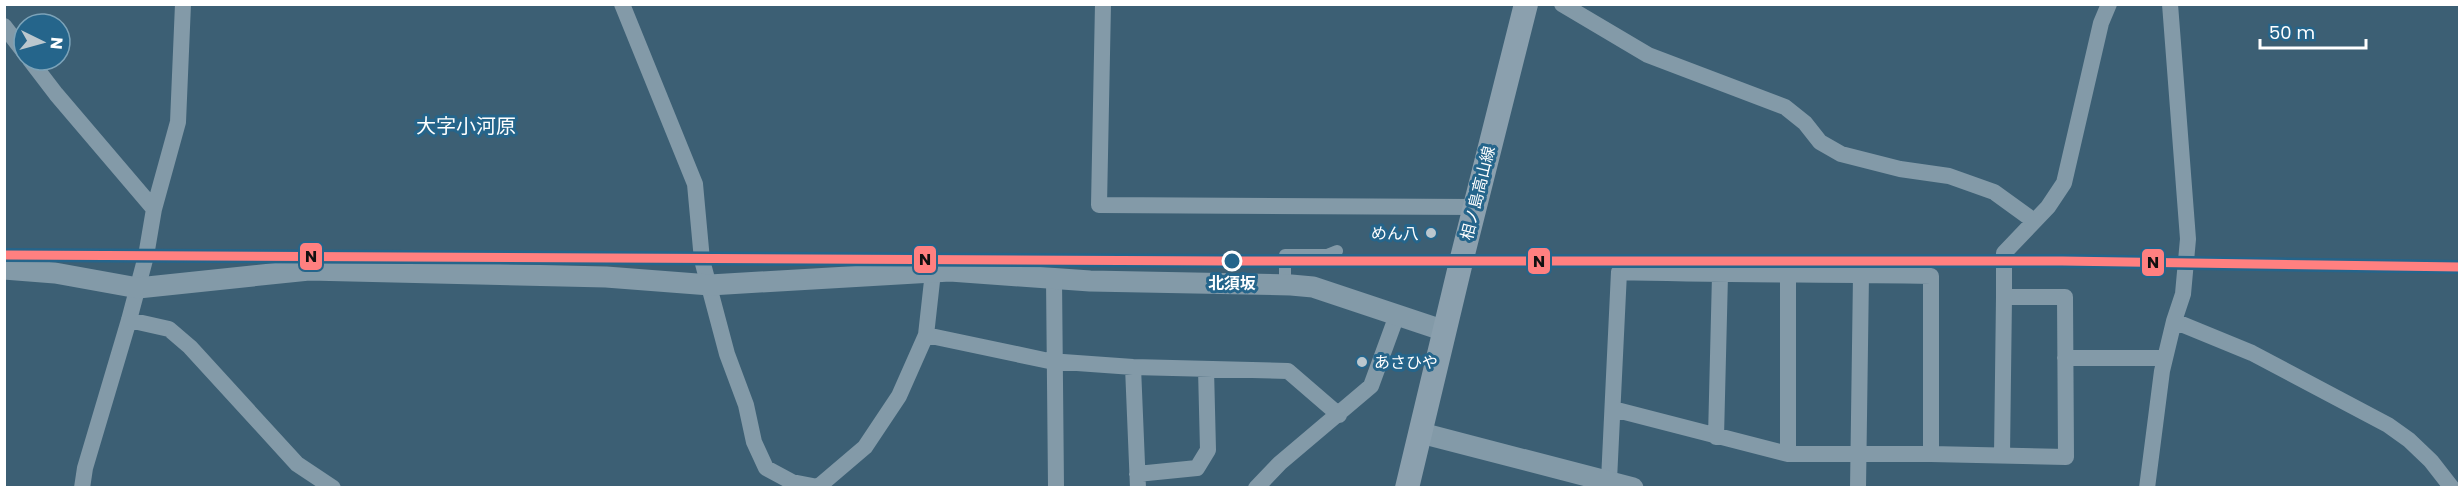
<svg xmlns="http://www.w3.org/2000/svg" width="2464" height="492" viewBox="0 0 2464 492" font-family="Poppins,'Noto Sans JP',sans-serif">
<style>
.lines{fill:none;stroke-linecap:round;stroke-linejoin:round}
.pedestrian{stroke:#839aa8;stroke-width:12}
.minor{stroke:#839aa8;stroke-width:16}
.tertiary{stroke:#839aa8;stroke-width:21}
.secondary{stroke:#8ba0ae;stroke-width:24}
.rail-1-casing{stroke:#25658b;stroke-width:14}
.rail-1{stroke:#ff8080;stroke-width:9}
.poi-dot{fill:#bbc7ce;stroke:#25658b;stroke-width:2}
.stop-dot{fill:#25658b;stroke:#fff;stroke-width:3}
.labels{text-anchor:middle;dominant-baseline:central;stroke-width:6;stroke-linejoin:round;paint-order:stroke}
.street-label{font-size:16px;fill:#fff;stroke:#25658b}
.poi-label{font-size:16px;fill:#fff;stroke:#25658b;text-anchor:end}
.stop-label{font-size:16px;font-weight:bold;fill:#fff;stroke:#25658b}
.quarter-label{font-size:20px;fill:#fff;stroke:#25658b}
.line-badge{stroke:#25658b;stroke-width:2}
.pale-badge-label{font-size:16px;text-anchor:middle;font-weight:bold;fill:#111}
</style>
<rect width="100%" height="100%" fill="#3c5f74"/>
<g class="lines">
<!-- pedestrian -->
<path class="pedestrian" d="M 1285,285 L 1285,255 L 1327,255 L 1337,251"/>
<!-- minor -->
<path class="minor" d="M 622,4 L 695,184 L 702,260 L 727,354 L 746,405 L 754,442 L 766,468 L 792,482 L 792,488
M 1103,4 L 1099,205 L 1475,207
M 1562,4 L 1648,55 L 1785,107 L 1805,123 L 1820,142 L 1841,154 L 1900,169 L 1949,176 L 1994,192 L 2034,221
M 4,26 L 24,52
M 30,60 L 56,94 L 154,209
M 933,272 L 926,335 L 1049,361 L 1133,367 L 1288,371 L 1339,415
M 1788,273 L 1788,454
M 1054,279 L 1056,487
M 129,320 L 169,329 L 190,347 L 297,464 L 333,488
M 2174,321 L 2252,353 L 2388,425 L 2409,440 L 2431,461 L 2452,488
M 2065,358 L 2165,358
M 1133,367 L 1138,488
M 1613,409 L 1788,454 L 1931,454 L 2066,457 L 2065,297 L 2004,297 L 2004,253 L 2048,207 L 2064,183 L 2101,23 L 2109,4
M 1716,437 L 1720,275
M 2002,455 L 2004,297
M 1137,474 L 1197,468 L 1208,450 L 1206,369
M 1609,480 L 1619,272 C 1723,275 1827,274 1931,276 L 1931,454
M 792,482 L 818,487 L 865,447 L 899,396 L 926,335
M 82,488 L 85,468 L 129,320 L 146,256 L 154,209 L 178,122 L 183,4
M 1256,488 L 1280,463 L 1371,386 L 1397,315
M 1858,488 L 1861,275
M 2147,488 L 2162,371 L 2174,321 L 2183,294 L 2188,239 L 2170,4"/>
<!-- tertiary -->
<path class="tertiary" d="M 4,269 L 55,273 L 138,288 L 309,270 L 606,277 L 710,285 L 950,271 L 1090,281 L 1291,285 L 1313,287 L 1445,331
M 1421,433 L 1633,488"/>
<!-- secondary -->
<path class="secondary" d="M 1407,488 L 1461,262 L 1526,4"/>
<defs>
<path id="rail-1" d="M 4,255 L 1225,261 L 2062,261 L 2460,267"/>
</defs>
<!-- rail-1 casing -->
<use href="#rail-1" class="rail-1-casing"/>
<!-- rail-1 -->
<use href="#rail-1" class="rail-1"/>
</g>
<!-- markers -->
<g class="poi-dot">
<circle cx="1431" cy="233" r="6"/>
<circle cx="1362" cy="362" r="6"/>
</g>
<circle class="stop-dot" cx="1232" cy="261" r="9"/>
<g class="labels">
<!-- street labels -->
<g class="street-label">
<text transform="translate(1478 193) rotate(-76)">相ノ島高山線</text>
</g>
<!-- poi labels -->
<g class="poi-label">
<text x="1419" y="233">めん八</text>
<text x="1374" y="362" text-anchor="start">あさひや</text>
</g>
<!-- stop labels -->
<g class="stop-label">
<text x="1232" y="283">北須坂</text>
</g>
<!-- quarter labels -->
<g class="quarter-label">
<text x="466" y="126">大字小河原</text>
</g>
</g>
<g class="line-badge">
<rect x="299" y="242" width="24" height="29" rx="6" fill="#ff8080"/>
<rect x="913" y="245" width="24" height="29" rx="6" fill="#ff8080"/>
<rect x="1527" y="247" width="24" height="28" rx="6" fill="#ff8080"/>
<rect x="2141" y="248" width="24" height="29" rx="6" fill="#ff8080"/>
</g>
<g class="pale-badge-label">
<text x="311" y="262">N</text>
<text x="925" y="265">N</text>
<text x="1539" y="267">N</text>
<text x="2153" y="268">N</text>
</g>
<!-- border -->
<rect width="2464" height="492" fill="none" stroke="#ffffff" stroke-width="12"/>
<!-- north arrow -->
<g transform="translate(42 42) rotate(95)"><circle r="28" fill="#25658b" stroke="#7ca3b9" stroke-width="1.5"/>
<path d="M0-4.5L10 22L0 15L-10 22Z" fill="#bbc7ce"/>
<text y="-9" font-size="16" font-weight="bold" text-anchor="middle" fill="#ffffff">N</text>
</g>
<!-- scale -->
<path d="M2260 39v9h106v-9" fill="none" stroke="#ffffff" stroke-width="3"/>
<text x="2269" y="39" font-size="18" fill="#ffffff" stroke="#25658b" stroke-width="4.5" paint-order="stroke">50 m</text>
</svg>
